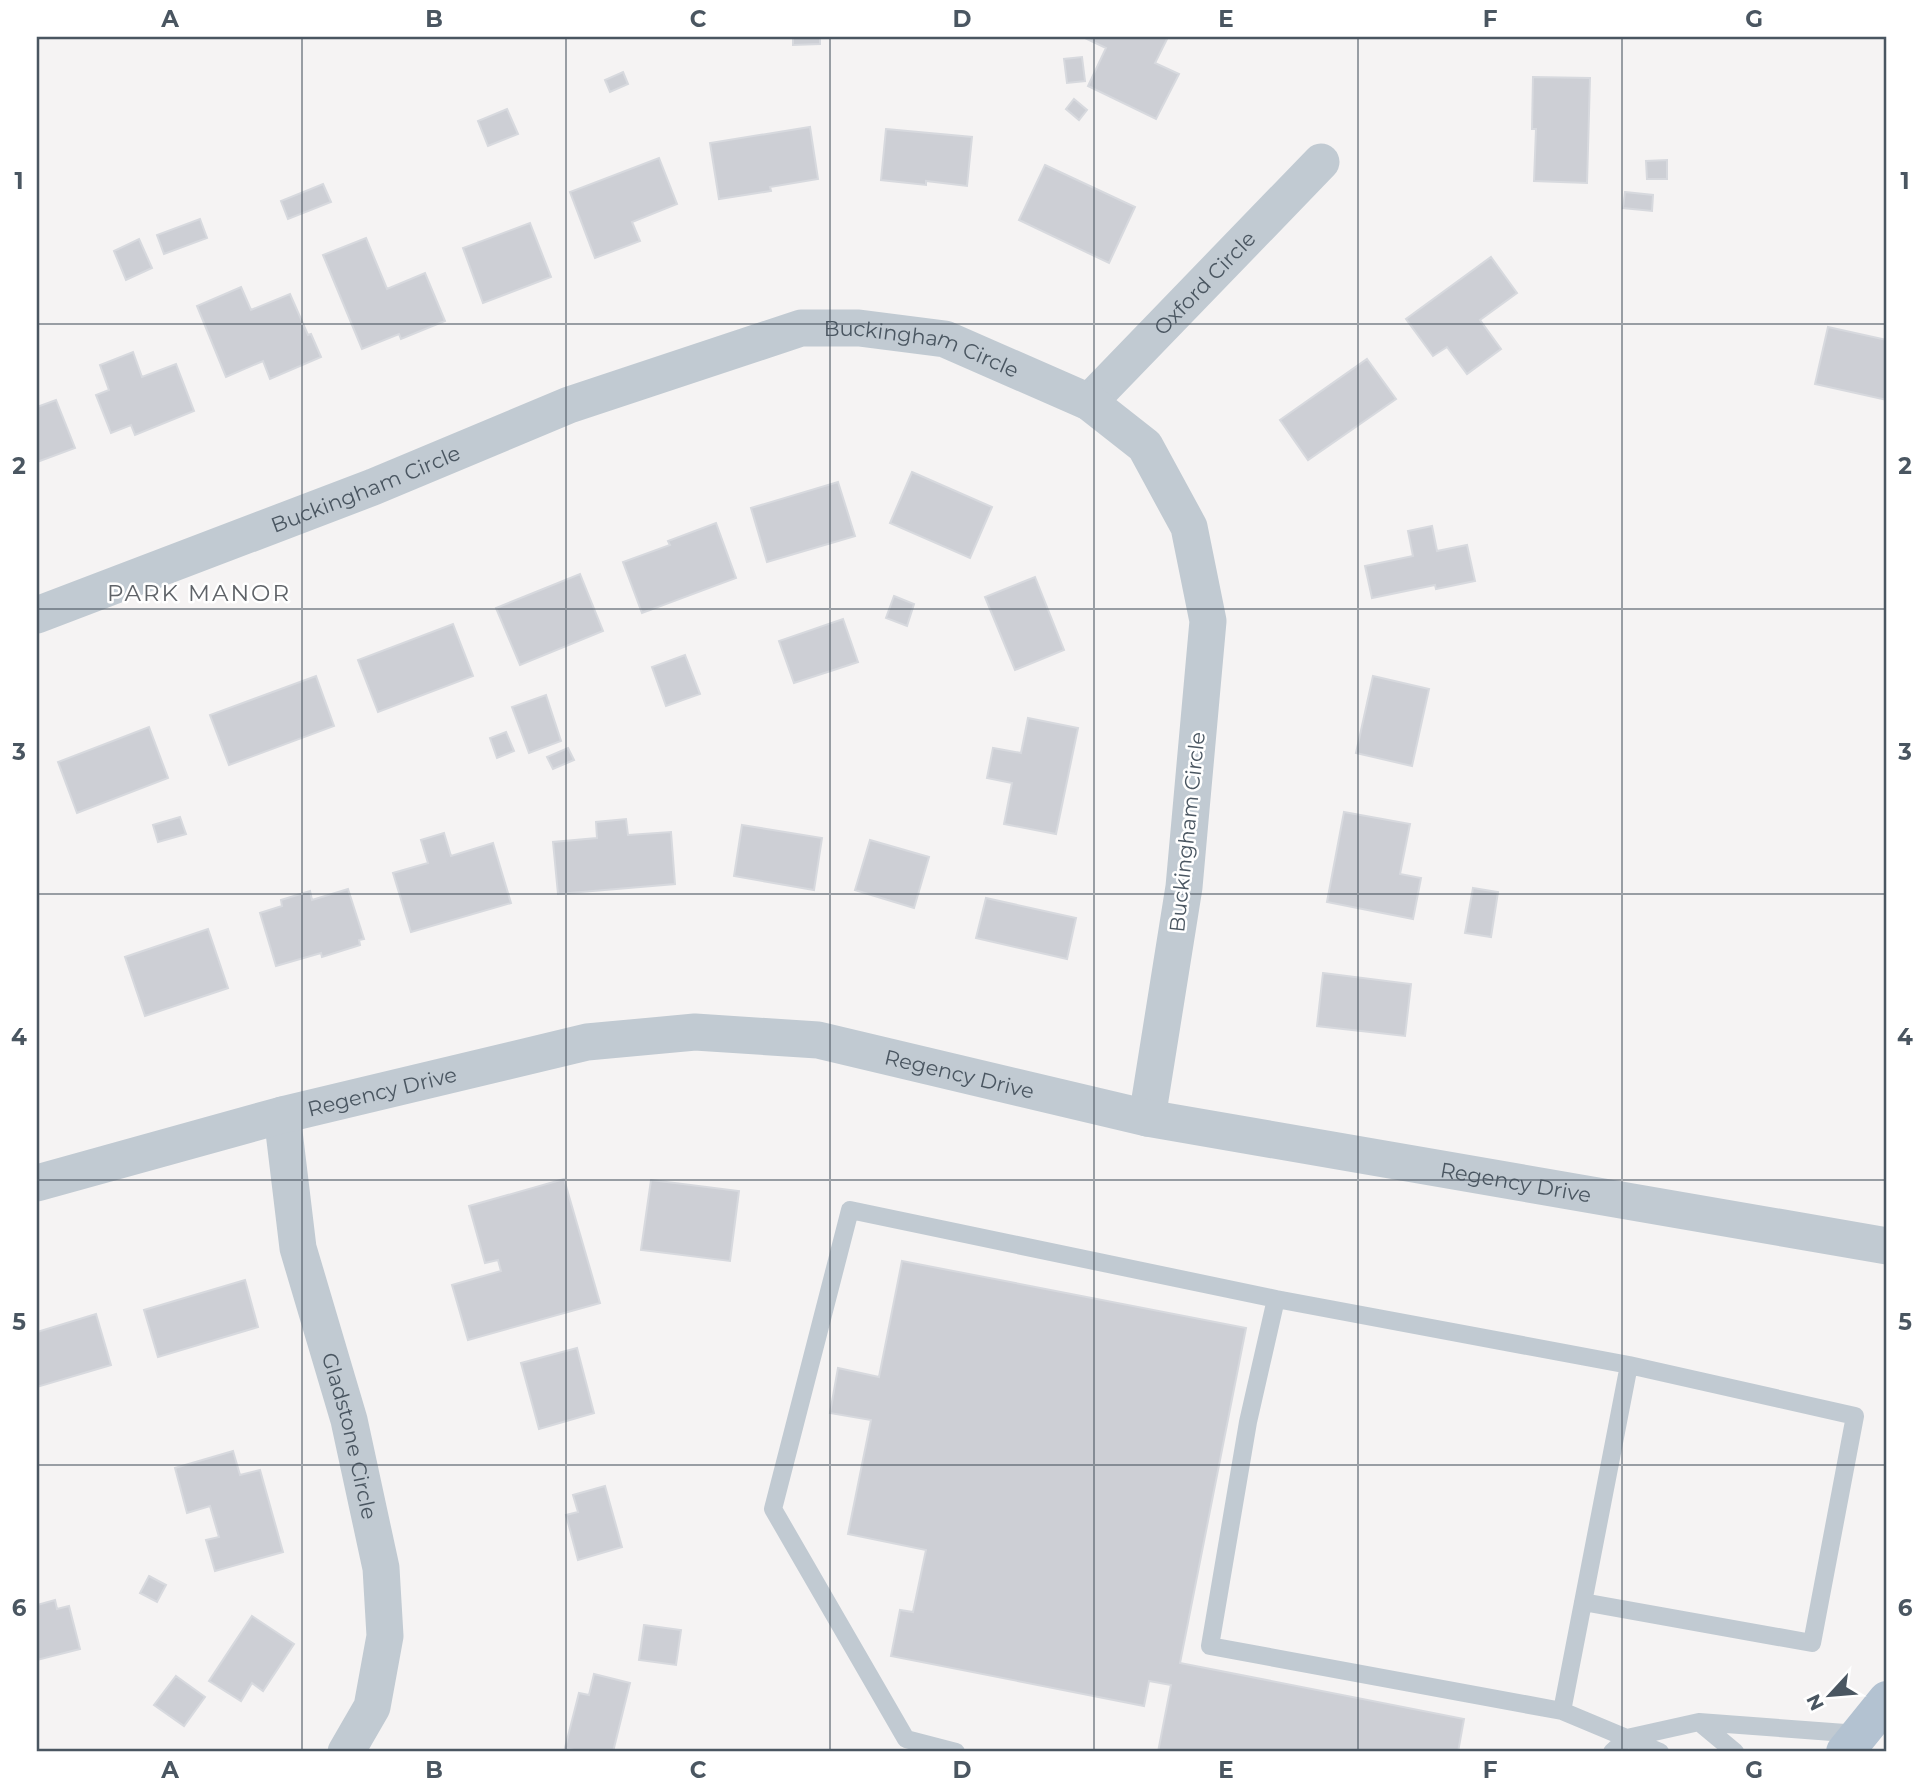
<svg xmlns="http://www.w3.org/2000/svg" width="1924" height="1789" viewBox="0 0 1924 1789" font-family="Montserrat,sans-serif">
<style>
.building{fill:#cdcfd5;stroke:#d7d9de;stroke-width:2}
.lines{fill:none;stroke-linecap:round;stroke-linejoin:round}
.service{stroke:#c1cad2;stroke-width:18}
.minor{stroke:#c1cad2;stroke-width:37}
.primary{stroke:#b3c2d1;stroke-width:38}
.grid{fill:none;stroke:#4a5661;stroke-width:2;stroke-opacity:0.55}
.labels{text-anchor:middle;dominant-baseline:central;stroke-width:5;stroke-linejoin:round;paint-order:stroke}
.street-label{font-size:21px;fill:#4a5661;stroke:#fff}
.neighbourhood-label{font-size:23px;letter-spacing:2px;fill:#5f6368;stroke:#fff}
.neatline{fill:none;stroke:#4a5661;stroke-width:2.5}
.grid-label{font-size:23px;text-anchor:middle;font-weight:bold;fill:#4a5661}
</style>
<rect width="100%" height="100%" fill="#f5f3f3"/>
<!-- building -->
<path class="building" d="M 793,37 L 820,37 L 820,44 L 793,45 Z
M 1083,37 L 1168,37 L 1155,63 L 1179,74 L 1156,119 L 1088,86 L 1106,48 Z
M 1082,57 L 1085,81 L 1067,83 L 1064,59 Z
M 623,72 L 628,84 L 610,92 L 605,80 Z
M 1533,77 L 1590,78 L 1587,183 L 1534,181 L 1536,129 L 1532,129 Z
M 1074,99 L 1087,110 L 1079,120 L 1066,109 Z
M 507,109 L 518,134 L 488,146 L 478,121 Z
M 810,127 L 818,179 L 770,187 L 771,191 L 719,199 L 710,143 Z
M 886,129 L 972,137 L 967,186 L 926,181 L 926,185 L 881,180 Z
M 659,158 L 677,204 L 632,222 L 640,241 L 595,258 L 570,192 Z
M 1667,160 L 1667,179 L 1647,179 L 1646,161 Z
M 1045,165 L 1135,207 L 1109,263 L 1019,220 Z
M 323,184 L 331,202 L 288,219 L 281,201 Z
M 1625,192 L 1653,195 L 1652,211 L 1623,208 Z
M 200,219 L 207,238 L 164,254 L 157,235 Z
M 530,223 L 551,277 L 483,303 L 463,248 Z
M 366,238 L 387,289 L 425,273 L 445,321 L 401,339 L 399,334 L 362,349 L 323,255 Z
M 139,239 L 152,268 L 126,280 L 114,251 Z
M 1491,257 L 1517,293 L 1480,320 L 1501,349 L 1467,374 L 1447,347 L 1433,356 L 1406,319 Z
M 241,287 L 251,310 L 290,294 L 308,335 L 311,334 L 321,357 L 270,379 L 263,361 L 226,377 L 197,306 Z
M 1828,327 L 1887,340 L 1887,400 L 1815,384 Z
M 133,352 L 142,377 L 176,364 L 194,411 L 135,435 L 131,425 L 111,433 L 96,395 L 109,390 L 100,365 Z
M 1367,359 L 1396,399 L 1308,460 L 1280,420 Z
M 56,400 L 75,448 L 37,462 L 37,407 Z
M 912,472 L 992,507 L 970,558 L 890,523 Z
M 838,482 L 855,536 L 767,562 L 751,508 Z
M 716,523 L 736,578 L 642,613 L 623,562 L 670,545 L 668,541 Z
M 1432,526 L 1437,551 L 1467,545 L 1475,581 L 1436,589 L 1435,585 L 1372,598 L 1365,566 L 1413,556 L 1408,531 Z
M 580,574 L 603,631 L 520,665 L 496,608 Z
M 1035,577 L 1064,650 L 1015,670 L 985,597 Z
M 894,596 L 914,604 L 907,626 L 886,618 Z
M 843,619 L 858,662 L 794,683 L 779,641 Z
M 453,624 L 473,676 L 378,712 L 358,660 Z
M 685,655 L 700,694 L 666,706 L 652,667 Z
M 316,676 L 334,726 L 229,765 L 210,715 Z
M 1373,676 L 1429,689 L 1412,766 L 1356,753 Z
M 546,695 L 561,741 L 529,753 L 512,707 Z
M 1028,718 L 1078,728 L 1056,834 L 1004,824 L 1012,783 L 987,778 L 993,748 L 1021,753 Z
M 149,727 L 168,778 L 77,813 L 58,762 Z
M 506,732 L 514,751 L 497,758 L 490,738 Z
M 568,748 L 574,760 L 553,769 L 547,757 Z
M 1344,812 L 1410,824 L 1400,874 L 1421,878 L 1413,919 L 1327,902 Z
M 180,817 L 186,834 L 158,842 L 153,825 Z
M 626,819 L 628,835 L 671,832 L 675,884 L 558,894 L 553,842 L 597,838 L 596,822 Z
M 742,825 L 822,838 L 814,890 L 734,876 Z
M 444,833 L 451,856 L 493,843 L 511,903 L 411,932 L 393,873 L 428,863 L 421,840 Z
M 870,840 L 929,857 L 914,908 L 855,890 Z
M 1473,888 L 1498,892 L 1491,937 L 1465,933 Z
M 348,889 L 364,939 L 359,940 L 360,945 L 322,957 L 321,953 L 276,966 L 260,913 L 282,906 L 281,900 L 310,891 L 312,900 Z
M 986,898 L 1076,918 L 1067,959 L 976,938 Z
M 208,929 L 228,988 L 145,1016 L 125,957 Z
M 1323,973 L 1411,984 L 1405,1036 L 1317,1026 Z
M 564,1179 L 600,1303 L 468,1340 L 452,1285 L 501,1271 L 498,1260 L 485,1263 L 469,1206 Z
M 651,1180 L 739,1191 L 730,1261 L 641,1250 Z
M 902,1261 L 1246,1328 L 1180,1663 L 1464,1719 L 1458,1752 L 1158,1752 L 1171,1685 L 1149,1681 L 1144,1706 L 891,1656 L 900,1610 L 913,1612 L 926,1550 L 848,1534 L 871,1420 L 830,1413 L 838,1368 L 879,1377 Z
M 245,1280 L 258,1327 L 158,1357 L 144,1310 Z
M 96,1314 L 111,1365 L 37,1387 L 37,1332 Z
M 577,1348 L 594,1413 L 539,1429 L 521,1363 Z
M 233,1451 L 240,1475 L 260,1470 L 283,1552 L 215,1571 L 206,1540 L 219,1537 L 210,1506 L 187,1513 L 175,1468 Z
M 605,1486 L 622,1547 L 578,1560 L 566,1515 L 578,1512 L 573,1495 Z
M 149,1576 L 166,1585 L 157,1602 L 140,1593 Z
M 55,1600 L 57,1609 L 69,1606 L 80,1649 L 37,1660 L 37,1605 Z
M 252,1616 L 294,1644 L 263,1691 L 252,1683 L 241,1701 L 209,1681 Z
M 644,1625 L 681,1630 L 676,1665 L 639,1660 Z
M 594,1674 L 630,1683 L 613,1752 L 573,1752 L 574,1750 L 565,1748 L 579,1693 L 589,1695 Z
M 176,1676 L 205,1697 L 184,1726 L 154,1705 Z"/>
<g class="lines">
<!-- service -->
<path class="service" d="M 1276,1299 L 1629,1365 L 1562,1711
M 1583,1602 L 1812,1643 L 1855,1416 L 1629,1365
M 1699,1722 L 1735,1752
M 956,1752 L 906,1739 L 773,1509 L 850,1210 L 1276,1299 L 1248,1422 L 1210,1646 L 1562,1711 L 1660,1752
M 1612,1752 L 1627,1738 L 1699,1722 L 1859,1734"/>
<!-- minor -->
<g class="minor">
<path id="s1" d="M 1089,402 L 1321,162"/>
<path id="s2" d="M 37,615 L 373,487 L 569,405 L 801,328 L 859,328 L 945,339 L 1089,402 L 1145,446 L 1189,527 L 1208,621 L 1184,887 L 1147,1118"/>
<path id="s3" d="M 282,1115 L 298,1248 L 349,1420 L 381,1568 L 385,1636 L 372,1707 L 346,1752"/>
<path id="s4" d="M 37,1183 L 282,1115 L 587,1042 L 695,1032 L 818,1040 L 1147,1118 L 1887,1246"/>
</g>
<!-- primary -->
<path class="primary" d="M 1845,1752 L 1887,1700"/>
</g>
<!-- grid -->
<path class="grid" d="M 302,37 L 302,1752M 566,37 L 566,1752M 830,37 L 830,1752M 1094,37 L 1094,1752M 1358,37 L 1358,1752M 1622,37 L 1622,1752M 37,324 L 1887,324M 37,609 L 1887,609M 37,894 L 1887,894M 37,1180 L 1887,1180M 37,1465 L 1887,1465"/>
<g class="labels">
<!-- street labels -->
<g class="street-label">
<text stroke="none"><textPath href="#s1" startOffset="166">Oxford Circle</textPath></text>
<text stroke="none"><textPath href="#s2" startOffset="940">Buckingham Circle</textPath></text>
<text stroke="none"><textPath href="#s2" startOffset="352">Buckingham Circle</textPath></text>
<text transform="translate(1187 832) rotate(-84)">Buckingham Circle</text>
<text stroke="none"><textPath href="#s4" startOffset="945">Regency Drive</textPath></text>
<text stroke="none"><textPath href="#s4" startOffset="357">Regency Drive</textPath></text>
<text stroke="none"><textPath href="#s4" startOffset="1512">Regency Drive</textPath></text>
<text stroke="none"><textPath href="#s3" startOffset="329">Gladstone Circle</textPath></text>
</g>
<!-- neighbourhood labels -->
<g class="neighbourhood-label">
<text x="199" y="593">PARK MANOR</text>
</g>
</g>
<!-- border -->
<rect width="1924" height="1789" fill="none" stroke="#ffffff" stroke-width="77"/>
<!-- north arrow -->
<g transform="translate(1830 1695) rotate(244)" stroke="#ffffff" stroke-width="5" paint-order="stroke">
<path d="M0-5L12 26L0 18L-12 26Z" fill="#4a5661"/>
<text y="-10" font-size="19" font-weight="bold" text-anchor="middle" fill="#4a5661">N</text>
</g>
<rect x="38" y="38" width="1847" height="1712" class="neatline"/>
<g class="grid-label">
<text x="170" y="27">A</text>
<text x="434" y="27">B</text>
<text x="698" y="27">C</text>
<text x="962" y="27">D</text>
<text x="1226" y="27">E</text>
<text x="1490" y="27">F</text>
<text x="1754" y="27">G</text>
<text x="19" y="189">1</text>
<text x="1905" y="189">1</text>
<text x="19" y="474">2</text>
<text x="1905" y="474">2</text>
<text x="19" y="760">3</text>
<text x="1905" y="760">3</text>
<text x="19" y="1045">4</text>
<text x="1905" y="1045">4</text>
<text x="19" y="1330">5</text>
<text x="1905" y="1330">5</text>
<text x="19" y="1616">6</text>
<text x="1905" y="1616">6</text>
<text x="170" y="1778">A</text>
<text x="434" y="1778">B</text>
<text x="698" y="1778">C</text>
<text x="962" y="1778">D</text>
<text x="1226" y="1778">E</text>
<text x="1490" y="1778">F</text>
<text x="1754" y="1778">G</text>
</g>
</svg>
